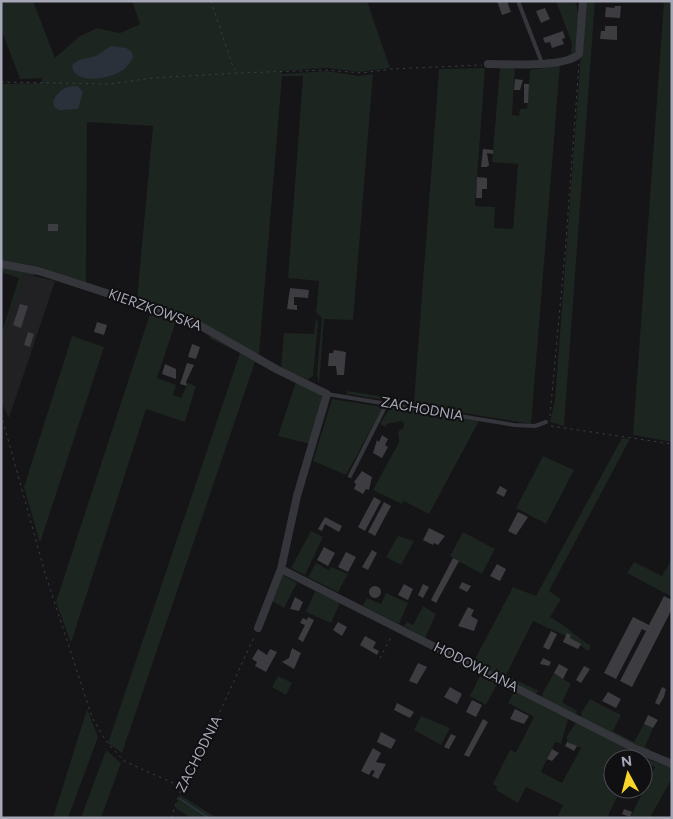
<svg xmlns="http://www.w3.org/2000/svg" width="673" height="819" viewBox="0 0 673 819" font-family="Figtree,sans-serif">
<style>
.built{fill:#212023}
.green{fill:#1c251f}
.water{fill:#2a313b}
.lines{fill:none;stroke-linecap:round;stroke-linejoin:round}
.stream{stroke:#2a313b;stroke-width:2}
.building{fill:#3c3c41}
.path{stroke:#3b3c43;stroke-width:1;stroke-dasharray:2.5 4;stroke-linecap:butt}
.lane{stroke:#35353c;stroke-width:4}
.street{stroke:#35353c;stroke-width:8}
.labels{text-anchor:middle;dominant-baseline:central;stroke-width:4;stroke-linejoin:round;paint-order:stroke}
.street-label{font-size:14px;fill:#a6a8b7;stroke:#100f11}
</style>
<rect width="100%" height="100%" fill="#151416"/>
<!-- built -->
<path class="built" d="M 24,274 L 55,281 L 9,418 L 1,402 L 1,343 Z"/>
<!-- green -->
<path class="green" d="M 1,1 L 33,1 L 55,58 L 80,36 L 97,28 L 120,33 L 140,24 L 132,1 L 367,1 L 390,68 L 360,72 L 326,68 L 282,71 L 282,74 L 326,71 L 359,76 L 373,74 L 353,320 L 324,319 L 319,385 L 317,374 L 322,318 L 316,312 L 319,281 L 288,278 L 303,76 L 282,76 L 259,355 L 189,316 L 137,299 L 153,126 L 87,122 L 86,283 L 41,267 L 1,260 L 1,84 L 42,83 L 42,78 L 20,79 L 1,29 Z
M 556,1 L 575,1 C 580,14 583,48 569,58 C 564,61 556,60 550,61 L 544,57 C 553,61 564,59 571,54 L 572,43 Z
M 585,1 L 595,1 L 564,426 L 550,422 L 555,400 Z
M 664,1 L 672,1 L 672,442 L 633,435 Z
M 560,65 L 531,424 L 347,394 L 347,391 L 414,401 L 439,69 L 485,68 L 475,206 L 495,207 L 494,228 L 513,229 L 518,164 L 492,162 L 500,68 L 515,67 L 512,115 L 519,116 L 520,109 L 527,109 L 530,70 Z
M 1,267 L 33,273 L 34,276 L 24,274 L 1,343 L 1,335 L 19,278 L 1,272 Z
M 151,311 L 177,318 L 157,378 L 176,385 L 173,395 L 181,398 L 188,383 L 196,386 L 185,422 L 146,409 L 71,643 L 56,602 Z
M 316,318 L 318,322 L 313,376 L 307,380 L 281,368 L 284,333 L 314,334 Z
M 72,336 L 104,347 L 40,543 L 24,487 Z
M 210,336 L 320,394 L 322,397 L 310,444 L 278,436 L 296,382 L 255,362 L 122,753 L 108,743 L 240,353 L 209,338 Z
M 332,399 L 383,407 L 346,475 L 313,461 Z
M 391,406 L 479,421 L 429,514 L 404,501 L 402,504 L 373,490 L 399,442 L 398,432 L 404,427 L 404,423 L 401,421 L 387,424 L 386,427 L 380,424 Z
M 622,438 L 630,439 L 549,591 L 561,599 L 550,617 C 566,625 576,637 591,646 L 588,651 L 570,638 L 571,635 L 566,636 L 533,621 L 506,675 L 539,691 L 535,694 L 475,664 L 474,661 L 513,587 L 536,596 Z
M 543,456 L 574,470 L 546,524 L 516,508 Z
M 311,531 L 323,537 L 305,575 L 291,568 Z
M 463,532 L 495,549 L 482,574 L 460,562 L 458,564 L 459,561 L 450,556 Z
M 398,536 L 414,541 L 401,565 L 386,557 Z
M 672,559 L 672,597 L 627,573 L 634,562 L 662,576 Z
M 316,563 L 329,570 L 331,567 L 348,574 L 338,592 L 308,577 Z
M 283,575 L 297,583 L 284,608 L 272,601 Z
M 315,591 L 340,603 L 331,623 L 306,612 Z
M 386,593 L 408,603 L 399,624 L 363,606 L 367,598 L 381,604 Z
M 423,606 L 436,614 L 425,638 L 404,626 L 407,622 L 413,625 Z
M 554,673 L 571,684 L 562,702 L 577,711 L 576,714 L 542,697 L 543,692 Z
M 278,676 L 292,683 L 286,695 L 272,687 Z
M 480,676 L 497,684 L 486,705 L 470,696 Z
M 514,692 L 568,719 L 561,744 L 555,742 L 541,772 L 562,783 L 581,748 L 567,742 L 567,736 L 575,724 L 579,723 L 638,754 L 636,759 L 613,759 L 613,789 L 621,789 L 607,818 L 557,818 L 563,805 L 526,787 L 518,803 L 496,790 L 497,787 L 493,784 L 510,750 L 516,752 L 534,717 L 508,703 Z
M 590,699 L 621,715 L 613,731 L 634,742 L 644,724 L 653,728 L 645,747 L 650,749 L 649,751 L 582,718 L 581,713 Z
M 87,709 L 98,737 L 68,818 L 53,818 Z
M 421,716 L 450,728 L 441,745 L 414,730 Z
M 106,750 L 121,763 L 101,818 L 81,818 Z
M 645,758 L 672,768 L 672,778 L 651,816 L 656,818 L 630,818 L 655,767 L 643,762 Z
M 180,795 L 217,818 L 192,818 L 175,808 Z"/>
<!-- water -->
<path class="water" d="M 111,46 L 126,48 L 132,52 L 133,58 C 130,62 127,67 123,70 C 111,79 73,86 72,65 L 79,60 L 96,56 Z
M 78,86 L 83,92 L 78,109 L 59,110 L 54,107 L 53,101 C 58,91 66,85 78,86 Z"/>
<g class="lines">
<!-- stream -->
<path class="stream" d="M 180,799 L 209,818"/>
</g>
<!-- building -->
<path class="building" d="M 497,1 L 507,1 L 511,12 L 502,15 Z
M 615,6 L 621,6 L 620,18 L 605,17 L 606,7 L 614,8 Z
M 545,8 L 550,19 L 541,23 L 536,11 Z
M 605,26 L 617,26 L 617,40 L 600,39 L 601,31 L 605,31 Z
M 563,31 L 565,38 L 562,39 L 564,44 L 552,48 L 550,42 L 545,43 L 543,38 Z
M 515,79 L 523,80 L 520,90 L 514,90 Z
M 524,84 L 529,84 L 528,103 L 524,103 Z
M 483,149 L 493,150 L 493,154 L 487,153 L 489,165 L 487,167 L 481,167 Z
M 477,177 L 487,178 L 487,189 L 482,189 L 482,198 L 476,198 Z
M 48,224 L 58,224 L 58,231 L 48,231 Z
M 290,288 L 309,290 L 308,298 L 294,297 L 294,305 L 297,305 L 297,310 L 287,309 Z
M 20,304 L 28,306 L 21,328 L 13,325 Z
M 97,322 L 107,325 L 104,335 L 94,332 Z
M 28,332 L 34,334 L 30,347 L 24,345 Z
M 192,344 L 200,347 L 196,359 L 188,357 Z
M 334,350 L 346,352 L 344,375 L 337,375 L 336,366 L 328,366 L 329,353 L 333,353 Z
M 187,363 L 194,365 L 186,382 L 187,386 L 180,384 Z
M 165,364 L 176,369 L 176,379 L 162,374 Z
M 382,435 L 388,439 L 385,445 L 388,447 L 382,458 L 373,453 L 377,440 L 379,442 Z
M 362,471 L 372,477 L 369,490 L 366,489 L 363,494 L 354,489 L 356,484 L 354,482 Z
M 500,486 L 507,490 L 504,497 L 496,493 Z
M 374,497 L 381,501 L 365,531 L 358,527 Z
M 384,502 L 391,506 L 375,536 L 368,532 Z
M 518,512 L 528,517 L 516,535 L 508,531 Z
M 325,517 L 342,526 L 339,532 L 325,524 L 322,531 L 318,529 Z
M 429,528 L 445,536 L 438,545 L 434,543 L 433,545 L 423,540 Z
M 324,547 L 335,553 L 328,566 L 317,560 Z
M 372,550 L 377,553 L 368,570 L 362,567 Z
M 346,552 L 356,557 L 348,572 L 338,567 Z
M 453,558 L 459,561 L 436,603 L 431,600 Z
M 497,564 L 506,569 L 500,581 L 490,576 Z
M 462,582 L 471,586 L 467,592 L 459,588 Z
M 404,584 L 413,589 L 408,600 L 398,595 Z
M 423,584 L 429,587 L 423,598 L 418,595 Z
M369 592a6 6 0 1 1 12 0a6 6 0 1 1-12 0Z
M 664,596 L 672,600 L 672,609 L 632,687 L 620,681 L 646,631 L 642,629 L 616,679 L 604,673 L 633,617 L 649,625 Z
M 295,597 L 303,602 L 299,611 L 290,609 Z
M 468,607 L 474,610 L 471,616 L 478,620 L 474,631 L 458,626 Z
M 308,617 L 314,620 L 303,642 L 298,639 L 305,625 L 300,623 L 303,618 L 307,620 Z
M 338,622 L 347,627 L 342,636 L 333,630 Z
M 551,631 L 557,634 L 549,650 L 543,647 Z
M 567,633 L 571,635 L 570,638 L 581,644 L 578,649 L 563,642 Z
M 365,636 L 376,642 L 373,648 L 379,651 L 377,655 L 360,645 Z
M 292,648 L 301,653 L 294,669 L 282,662 L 289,658 Z
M 258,649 L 267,655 L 270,649 L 277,652 L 266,672 L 255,666 L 257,662 L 252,659 Z
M 543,658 L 551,662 L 549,666 L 540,664 Z
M 418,663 L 427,667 L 417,684 L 409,681 Z
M 559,664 L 568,669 L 563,679 L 554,673 Z
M 584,666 L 590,669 L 581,683 L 576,680 Z
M 450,687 L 462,694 L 457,704 L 444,697 Z
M 662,687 L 666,689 L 664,697 L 659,705 L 655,703 Z
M 608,692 L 621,699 L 616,708 L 602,701 Z
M 472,700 L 482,705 L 476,717 L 466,712 Z
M 397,703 L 414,712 L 410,718 L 394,710 Z
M 515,709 L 529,716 L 524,724 L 510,719 Z
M 648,715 L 658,720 L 653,728 L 644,724 Z
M 483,719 L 488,722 L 469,757 L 464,755 Z
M 381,732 L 396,740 L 391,749 L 377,742 Z
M 451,734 L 456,736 L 449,749 L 444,747 Z
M 567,742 L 577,746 L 574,751 L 565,746 Z
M 373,748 L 381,753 L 376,762 L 386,764 L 378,779 L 372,776 L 375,771 L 372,770 L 369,775 L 361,771 Z
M 552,749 L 559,753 L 552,761 L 547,759 Z
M 624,809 L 632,812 L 630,817 L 622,814 Z"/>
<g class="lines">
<!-- path -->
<path class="path" d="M 211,1 L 233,67 L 238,73
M 1,82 L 111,84 L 152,78 L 239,73 L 326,70 L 362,73 L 391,69 L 482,65
M 1,414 L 45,573 L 92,717 L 106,741 L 124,761 L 182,787
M 550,416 L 566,241 L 579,64
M 551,426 L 672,444
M 380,658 L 392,635
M 171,818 L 182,787 L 218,716 L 255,635"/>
<!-- lane -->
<path class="lane" d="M 518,1 L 542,63
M 327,394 L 514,425 L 535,426 L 546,422
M 350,476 L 387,403"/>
<!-- street -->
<path class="street" d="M 488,64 C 510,64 565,68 579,54 L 583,1
M 1,264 L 39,271 L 192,321 L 278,370 L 327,394 L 297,496 L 281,569 L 258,628
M 281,569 L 636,749 L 672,764"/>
</g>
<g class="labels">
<!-- street labels -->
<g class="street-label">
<text transform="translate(155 310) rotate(20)">KIERZKOWSKA</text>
<text transform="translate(422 409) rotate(10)">ZACHODNIA</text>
<text transform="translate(476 667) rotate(27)">HODOWLANA</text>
<text transform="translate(199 754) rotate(-63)">ZACHODNIA</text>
</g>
</g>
<!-- border -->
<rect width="673" height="819" fill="none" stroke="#a6a8b7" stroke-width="5"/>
<!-- north arrow -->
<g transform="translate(628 774) rotate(353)"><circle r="24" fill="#100f11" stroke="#4c4c53"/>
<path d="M0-4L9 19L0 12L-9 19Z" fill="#fad629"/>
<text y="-8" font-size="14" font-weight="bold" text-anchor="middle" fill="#a6a8b7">N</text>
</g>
</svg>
